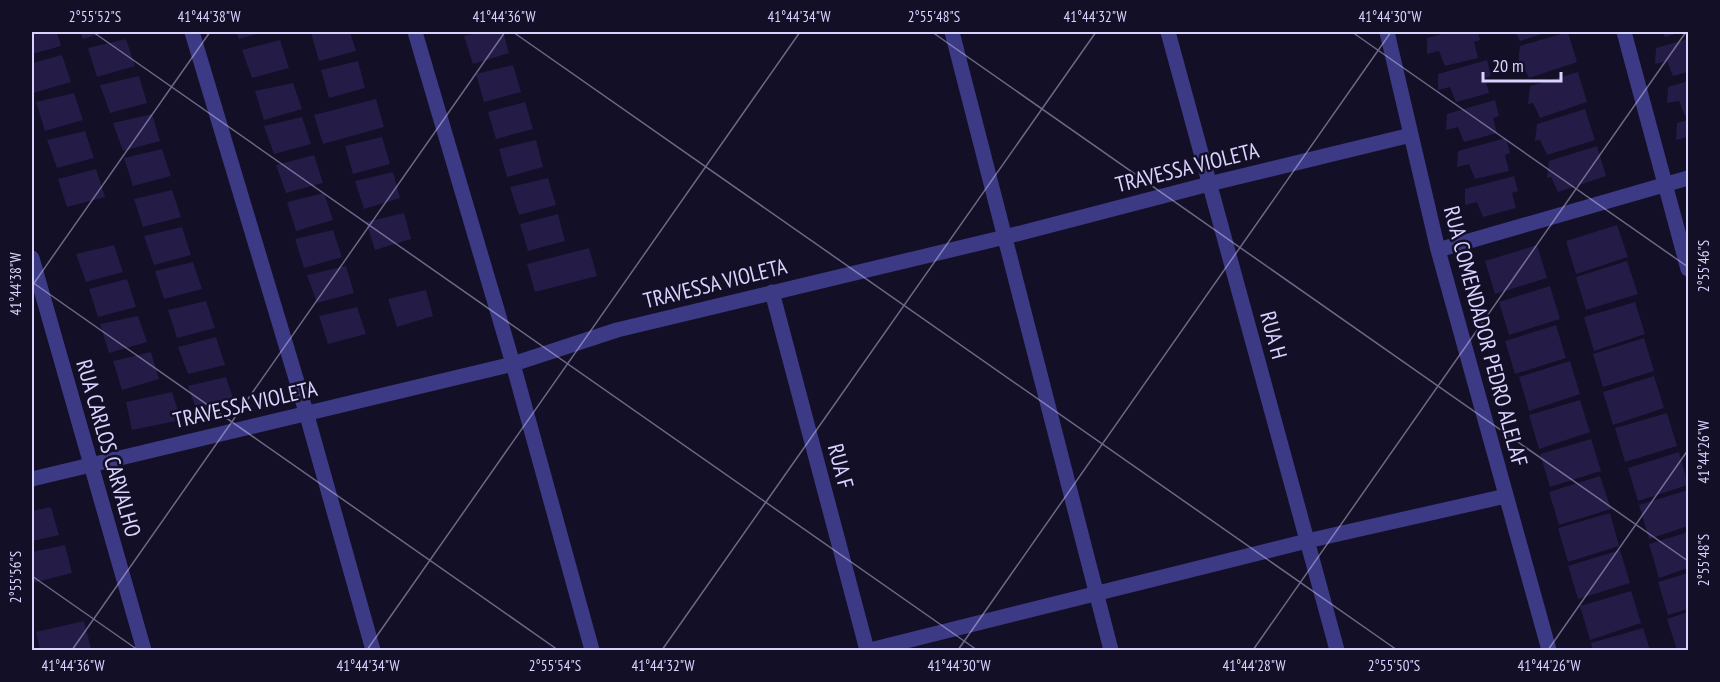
<svg xmlns="http://www.w3.org/2000/svg" width="1720" height="682" viewBox="0 0 1720 682" font-family="'PT Sans Narrow',sans-serif">
<style>
.building{fill:#241b47}
.lines{fill:none;stroke-linecap:round;stroke-linejoin:round}
.minor{stroke:#3d3a85;stroke-width:15}
.ticks{fill:none;stroke:#d9d4ff;stroke-width:1.5;stroke-opacity:0.45}
.labels{text-anchor:middle;dominant-baseline:central;stroke-width:5;stroke-linejoin:round;paint-order:stroke}
.street-label{font-size:22px;fill:#d9d4ff;stroke:#130f26}
.neatline{fill:none;stroke:#d9d4ff;stroke-width:2}
.ticks-label{font-size:15px;text-anchor:middle;fill:#d9d4ff}
</style>
<rect width="100%" height="100%" fill="#130f26"/>
<!-- building -->
<path class="building" d="M 32,32 L 57,32 L 61,46 L 32,54 Z
M 80,32 L 106,32 L 83,39 Z
M 236,32 L 264,32 L 239,39 Z
M 317,32 L 350,32 L 356,51 L 319,61 L 311,33 Z
M 481,32 L 503,32 L 509,53 L 473,64 L 464,36 Z
M 1450,32 L 1478,32 L 1480,40 L 1474,42 L 1478,58 L 1445,66 L 1439,51 L 1427,54 L 1427,38 Z
M 1515,32 L 1548,32 L 1520,41 Z
M 1568,32 L 1577,62 L 1529,78 L 1522,63 L 1518,64 L 1520,46 Z
M 1662,32 L 1682,32 L 1665,37 Z
M 126,39 L 135,66 L 97,77 L 88,48 Z
M 1688,39 L 1688,72 L 1673,76 L 1667,61 L 1655,64 L 1656,48 Z
M 280,40 L 289,68 L 252,78 L 242,50 Z
M 62,55 L 71,82 L 33,93 L 32,63 Z
M 1487,60 L 1491,76 L 1485,78 L 1489,93 L 1456,102 L 1450,87 L 1438,90 L 1438,74 Z
M 358,61 L 365,88 L 329,98 L 321,70 Z
M 513,65 L 521,92 L 484,102 L 476,74 Z
M 1578,72 L 1587,102 L 1540,118 L 1533,103 L 1528,104 L 1530,86 Z
M 139,76 L 147,103 L 110,113 L 100,85 Z
M 1688,81 L 1688,115 L 1685,116 L 1679,101 L 1667,103 L 1668,87 Z
M 293,83 L 302,109 L 264,120 L 255,91 Z
M 74,93 L 83,120 L 45,131 L 36,102 Z
M 376,99 L 384,127 L 323,144 L 314,115 Z
M 1495,100 L 1499,116 L 1493,118 L 1497,133 L 1464,142 L 1458,127 L 1446,130 L 1447,114 Z
M 525,102 L 533,129 L 496,139 L 488,112 Z
M 1585,109 L 1595,140 L 1547,155 L 1540,140 L 1535,141 L 1537,124 Z
M 152,114 L 160,141 L 123,151 L 113,123 Z
M 302,117 L 311,144 L 274,154 L 264,126 Z
M 1688,120 L 1688,137 L 1676,140 L 1677,123 Z
M 85,131 L 94,158 L 57,168 L 47,140 Z
M 382,137 L 390,164 L 353,174 L 345,146 Z
M 1506,138 L 1510,153 L 1505,155 L 1509,171 L 1475,179 L 1469,164 L 1457,167 L 1458,151 Z
M 536,140 L 543,167 L 507,177 L 499,149 Z
M 1597,146 L 1606,176 L 1558,192 L 1551,177 L 1547,178 L 1549,161 Z
M 162,149 L 171,176 L 133,186 L 124,158 Z
M 314,155 L 323,183 L 286,193 L 276,165 Z
M 96,169 L 105,197 L 67,207 L 58,179 Z
M 393,172 L 400,198 L 364,209 L 355,181 Z
M 1514,176 L 1518,191 L 1512,193 L 1516,208 L 1483,217 L 1477,202 L 1465,205 L 1465,189 Z
M 548,178 L 556,205 L 519,215 L 510,187 Z
M 172,190 L 181,217 L 143,227 L 134,199 Z
M 324,193 L 333,220 L 296,231 L 287,202 Z
M 404,213 L 411,239 L 375,250 L 366,222 Z
M 558,214 L 565,241 L 528,251 L 520,224 Z
M 1617,225 L 1628,257 L 1576,274 L 1566,241 Z
M 182,227 L 191,255 L 154,265 L 144,236 Z
M 333,230 L 342,257 L 304,268 L 295,239 Z
M 114,245 L 123,272 L 86,282 L 76,254 Z
M 1537,245 L 1547,278 L 1495,294 L 1485,261 Z
M 589,248 L 597,276 L 535,292 L 527,264 Z
M 1627,261 L 1638,294 L 1586,310 L 1576,277 Z
M 193,262 L 202,289 L 164,299 L 155,271 Z
M 346,266 L 354,293 L 317,303 L 307,275 Z
M 127,279 L 136,307 L 98,317 L 89,289 Z
M 1550,286 L 1560,319 L 1509,335 L 1499,302 Z
M 426,290 L 433,316 L 397,327 L 388,299 Z
M 206,301 L 215,328 L 177,338 L 168,310 Z
M 1635,302 L 1645,334 L 1594,351 L 1584,317 Z
M 357,307 L 366,334 L 328,344 L 319,316 Z
M 138,316 L 147,342 L 109,353 L 100,324 Z
M 1556,325 L 1566,358 L 1515,374 L 1505,341 Z
M 216,337 L 225,365 L 188,374 L 178,347 Z
M 1644,338 L 1654,371 L 1603,387 L 1593,354 Z
M 151,352 L 159,379 L 122,390 L 113,361 Z
M 1570,361 L 1580,394 L 1529,411 L 1519,377 Z
M 1654,376 L 1664,408 L 1613,425 L 1603,392 Z
M 226,377 L 235,404 L 198,415 L 188,386 Z
M 172,392 L 181,420 L 132,430 L 126,402 Z
M 1580,400 L 1590,432 L 1539,449 L 1529,415 Z
M 1667,413 L 1677,446 L 1625,462 L 1615,428 Z
M 1591,439 L 1601,471 L 1550,487 L 1540,454 Z
M 1679,452 L 1688,485 L 1638,501 L 1628,468 Z
M 1600,476 L 1611,509 L 1559,525 L 1549,492 Z
M 1688,490 L 1688,526 L 1649,539 L 1639,505 Z
M 51,507 L 59,535 L 32,541 L 32,511 Z
M 1610,513 L 1619,546 L 1568,562 L 1558,528 Z
M 1688,532 L 1688,568 L 1659,578 L 1649,544 Z
M 65,545 L 72,573 L 32,583 L 32,552 Z
M 1620,550 L 1630,583 L 1578,599 L 1568,566 Z
M 1688,573 L 1688,609 L 1668,615 L 1658,582 Z
M 1631,591 L 1641,623 L 1590,640 L 1580,606 Z
M 1688,612 L 1688,648 L 1677,650 L 1667,619 Z
M 84,621 L 91,649 L 40,650 L 36,632 Z
M 1643,628 L 1650,650 L 1593,650 L 1591,643 Z"/>
<g class="lines">
<!-- minor -->
<path class="minor" d="M 192,32 L 306,412 L 373,650
M 415,32 L 513,364 L 592,650
M 952,32 L 1111,650
M 1168,32 L 1337,650
M 1387,32 L 1438,250 L 1549,650
M 1624,32 L 1688,269
M 1438,250 L 1688,178
M 32,258 L 144,650
M 772,292 L 867,650
M 32,479 L 513,364 L 617,330 L 1005,237 L 1209,184 L 1411,135
M 870,650 L 1307,541 L 1506,496"/>
</g>
<!-- ticks -->
<path class="ticks" d="M 93,32 L 977,650M 513,32 L 1397,650M 932,32 L 1688,561M 1352,32 L 1688,267M 32,282 L 558,650M 32,286 L 210,32M 32,576 L 138,650M 72,650 L 505,32M 367,650 L 800,32M 662,650 L 1096,32M 958,650 L 1391,32M 1253,650 L 1686,32M 1548,650 L 1688,450"/>
<g class="labels">
<!-- street labels -->
<g class="street-label">
<text transform="translate(1187 167) rotate(-14)">TRAVESSA VIOLETA</text>
<text transform="translate(715 283) rotate(-14)">TRAVESSA VIOLETA</text>
<text transform="translate(1274 335) rotate(75)">RUA H</text>
<text transform="translate(1486 336) rotate(75)">RUA COMENDADOR PEDRO ALELAF</text>
<text transform="translate(245 404) rotate(-13)">TRAVESSA VIOLETA</text>
<text transform="translate(109 448) rotate(74)">RUA CARLOS CARVALHO</text>
<text transform="translate(841 466) rotate(75)">RUA F</text>
</g>
</g>
<!-- border -->
<rect width="1720" height="682" fill="none" stroke="#130f26" stroke-width="66"/>
<!-- scale -->
<path d="M1483 72v9h78v-9" fill="none" stroke="#d9d4ff" stroke-width="3"/>
<text x="1492" y="72" font-size="18" fill="#d9d4ff" stroke="#130f26" stroke-width="4.5" paint-order="stroke">20 m</text>
<rect x="33" y="33" width="1654" height="616" class="neatline"/>
<g class="ticks-label">
<text x="95" y="22">2°55'52"S</text>
<text x="209" y="22">41°44'38"W</text>
<text x="504" y="22">41°44'36"W</text>
<text x="799" y="22">41°44'34"W</text>
<text x="934" y="22">2°55'48"S</text>
<text x="1095" y="22">41°44'32"W</text>
<text x="1390" y="22">41°44'30"W</text>
<text transform="translate(1704 266) rotate(-90)" y="5">2°55'46"S</text>
<text transform="translate(16 284) rotate(-90)" y="5">41°44'38"W</text>
<text transform="translate(1704 452) rotate(-90)" y="5">41°44'26"W</text>
<text transform="translate(1704 560) rotate(-90)" y="5">2°55'48"S</text>
<text transform="translate(16 577) rotate(-90)" y="5">2°55'56"S</text>
<text x="73" y="671">41°44'36"W</text>
<text x="368" y="671">41°44'34"W</text>
<text x="555" y="671">2°55'54"S</text>
<text x="663" y="671">41°44'32"W</text>
<text x="959" y="671">41°44'30"W</text>
<text x="1254" y="671">41°44'28"W</text>
<text x="1394" y="671">2°55'50"S</text>
<text x="1549" y="671">41°44'26"W</text>
</g>
</svg>
